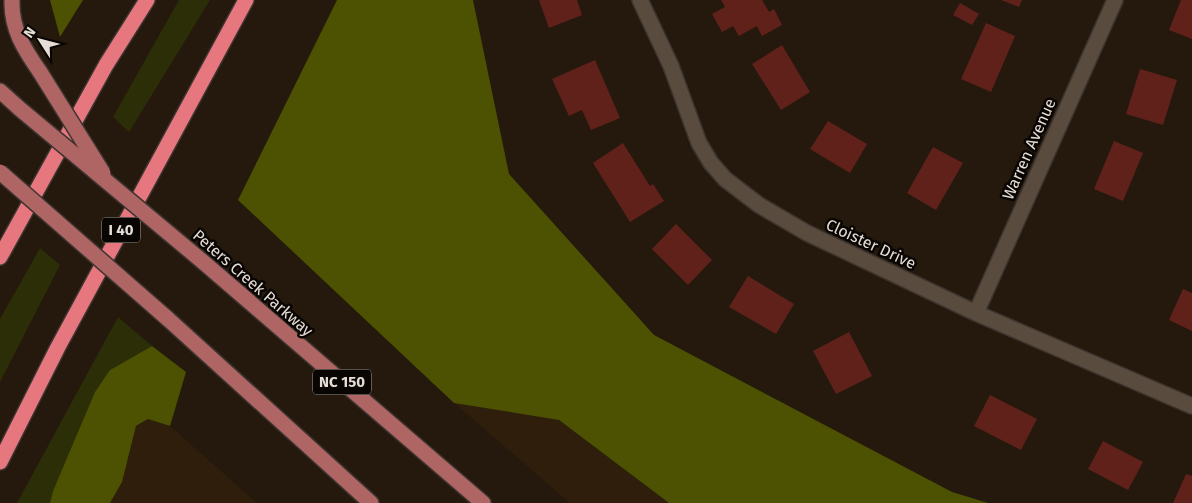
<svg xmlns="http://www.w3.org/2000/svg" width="1192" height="503" viewBox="0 0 1192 503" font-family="'Fira Sans',sans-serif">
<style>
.built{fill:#2e1e0b}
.green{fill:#2b2e07}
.forest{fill:#4c5201}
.building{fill:#61211b}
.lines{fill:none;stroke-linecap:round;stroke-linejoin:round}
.street-casing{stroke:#3d342f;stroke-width:18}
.primary-casing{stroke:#3d342f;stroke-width:18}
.highway-casing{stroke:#3d342f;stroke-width:18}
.street{stroke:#594b3d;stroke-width:15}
.primary{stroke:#ae6564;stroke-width:15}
.highway{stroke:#e6777e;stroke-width:15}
.primary-bridge-casing{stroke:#3d342f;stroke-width:18;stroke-linecap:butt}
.primary-bridge{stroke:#ae6564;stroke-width:15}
.labels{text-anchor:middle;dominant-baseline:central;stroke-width:5;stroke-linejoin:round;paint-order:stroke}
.shield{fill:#090502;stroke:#a49d96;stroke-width:1}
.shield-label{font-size:15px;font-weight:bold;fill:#e6ded6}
.street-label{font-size:16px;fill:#e6ded6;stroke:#090502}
</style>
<rect width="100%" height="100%" fill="#24190c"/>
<!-- built -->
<path class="built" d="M 454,403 L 559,420 L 669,503 L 570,503 Z
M 148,419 L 170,426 L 257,503 L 110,503 L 122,482 L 136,427 Z"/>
<!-- green -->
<path class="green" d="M 179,0 L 210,0 L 129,132 L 113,117 Z
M 40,248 L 60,265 L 0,382 L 0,319 Z
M 118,317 L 152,346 L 110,370 L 53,491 L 50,503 L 17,503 Z"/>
<!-- forest -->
<path class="forest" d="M 50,0 L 83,0 L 60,37 Z
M 337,0 L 473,0 L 509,174 L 654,335 L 952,492 L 988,503 L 669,503 L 559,420 L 454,403 L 238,200 Z
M 152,346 L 186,372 L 170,426 L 148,419 L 136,426 L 122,482 L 110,503 L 50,503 L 53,491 L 95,392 L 110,370 Z"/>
<!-- building -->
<path class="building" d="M 539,0 L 577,0 L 582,15 L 549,28 Z
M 721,0 L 762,0 L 769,12 L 774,9 L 782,25 L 762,36 L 757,26 L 739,36 L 733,26 L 722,32 L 712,14 L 725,7 Z
M 1001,0 L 1022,0 L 1019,7 Z
M 1181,0 L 1192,0 L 1192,39 L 1169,30 Z
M 960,3 L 979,14 L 972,25 L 953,15 Z
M 986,23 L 1015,36 L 991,92 L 961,79 Z
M 782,45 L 810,92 L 781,110 L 752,64 Z
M 595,60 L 620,118 L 591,130 L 582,110 L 569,116 L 552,79 Z
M 1140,69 L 1177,80 L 1163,125 L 1126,114 Z
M 828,121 L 867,144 L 850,173 L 810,149 Z
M 1114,141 L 1143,153 L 1123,201 L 1094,189 Z
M 623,143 L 650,186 L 653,184 L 664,201 L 630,222 L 593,163 Z
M 933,147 L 963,163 L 936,210 L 907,193 Z
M 676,224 L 712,260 L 688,285 L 652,249 Z
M 748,276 L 794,304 L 776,334 L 729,307 Z
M 1183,289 L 1192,293 L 1192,331 L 1169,320 Z
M 849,332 L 872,376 L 836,394 L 813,351 Z
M 990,395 L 1037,419 L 1021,450 L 974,426 Z
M 1103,441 L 1143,462 L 1128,490 L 1088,469 Z
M 1186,474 L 1192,476 L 1192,503 L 1173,503 Z"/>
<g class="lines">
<defs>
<path id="street" d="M 640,0 L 671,66 L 699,143 L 711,163 L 725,179 L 759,205 L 807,233 L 976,313 L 1192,406
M 976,313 L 1115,0"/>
<path id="primary" d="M 12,0 C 11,29 24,49 40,72
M 0,91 L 20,109
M 202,261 L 483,503
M 168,319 L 371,503"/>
<path id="highway" d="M 0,257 L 106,65 L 147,0
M 0,462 L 58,347 L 246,0"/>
</defs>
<!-- street casing -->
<use href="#street" class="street-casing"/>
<!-- primary casing -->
<use href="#primary" class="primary-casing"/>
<!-- highway casing -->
<use href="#highway" class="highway-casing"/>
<!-- street -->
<use href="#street" class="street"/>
<!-- primary -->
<use href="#primary" class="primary"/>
<!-- highway -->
<use href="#highway" class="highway"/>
<defs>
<path id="primary-bridge" d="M 40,72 L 103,173
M 20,109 L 202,261
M 0,172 L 168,319"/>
</defs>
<!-- primary-bridge casing -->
<use href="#primary-bridge" class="primary-bridge-casing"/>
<!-- primary-bridge -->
<use href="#primary-bridge" class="primary-bridge"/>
</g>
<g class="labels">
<!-- shield labels -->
<g class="shield">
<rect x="102" y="217.5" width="38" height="25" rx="4"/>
<rect x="313" y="369.5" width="58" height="25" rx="4"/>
</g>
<g class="shield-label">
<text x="121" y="230">I 40</text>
<text x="342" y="382">NC 150</text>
</g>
<!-- street labels -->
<g class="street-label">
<text transform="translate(1029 149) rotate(-66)">Warren Avenue</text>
<text transform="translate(871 244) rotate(25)">Cloister Drive</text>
<text transform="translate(253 283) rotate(41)">Peters Creek Parkway</text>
</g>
</g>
<!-- north arrow -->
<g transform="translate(40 40) rotate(306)" stroke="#090502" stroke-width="4" paint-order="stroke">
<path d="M0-4L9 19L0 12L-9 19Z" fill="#e6ded6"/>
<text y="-8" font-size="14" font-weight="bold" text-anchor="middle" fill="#e6ded6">N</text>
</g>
</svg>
